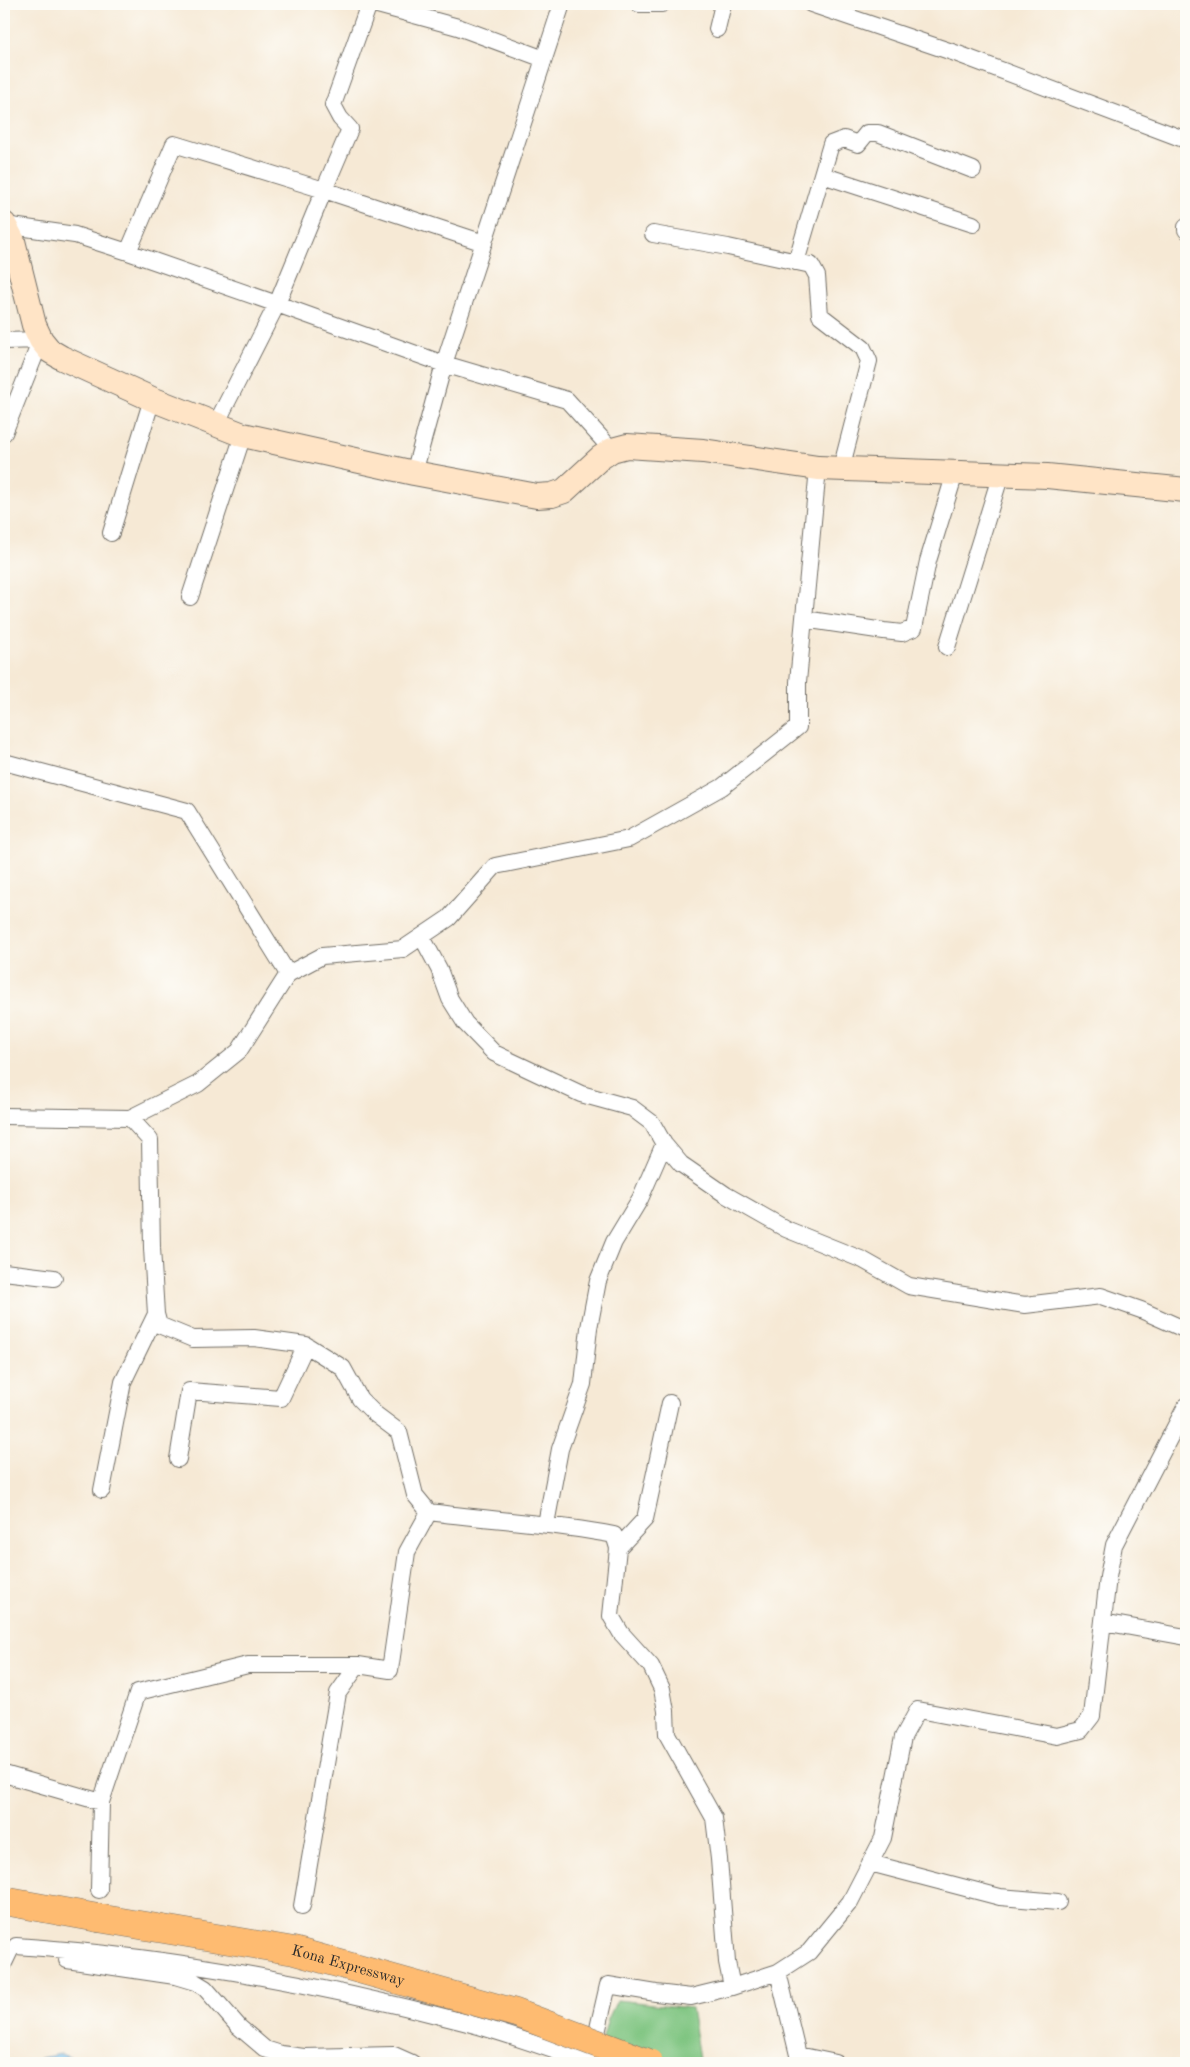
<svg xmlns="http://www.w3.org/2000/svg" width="1190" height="2067" viewBox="0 0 1190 2067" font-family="'Old Standard TT',serif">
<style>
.green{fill:#7fc581;stroke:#557856}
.water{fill:#72bceb;stroke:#4e748b}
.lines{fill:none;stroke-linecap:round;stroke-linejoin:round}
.service-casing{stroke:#726e66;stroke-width:11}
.minor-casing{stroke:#726e66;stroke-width:18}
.secondary-casing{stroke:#726e66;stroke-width:26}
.trunk-casing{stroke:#726e66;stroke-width:29}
.service{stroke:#fff;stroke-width:9}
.minor{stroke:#fff;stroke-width:16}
.secondary{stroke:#ffe4c6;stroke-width:24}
.trunk{stroke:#febb71;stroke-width:28}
.trunk-bridge-casing{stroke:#726e66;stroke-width:29;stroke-linecap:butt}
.trunk-bridge{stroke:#febb71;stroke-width:28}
.labels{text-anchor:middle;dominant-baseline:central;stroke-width:4.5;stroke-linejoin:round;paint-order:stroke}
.street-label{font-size:15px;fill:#2b2b2b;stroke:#fdfcf7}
</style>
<rect width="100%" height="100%" fill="#fdfcf7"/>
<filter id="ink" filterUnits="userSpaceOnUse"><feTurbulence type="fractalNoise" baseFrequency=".02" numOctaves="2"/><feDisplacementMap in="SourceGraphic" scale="10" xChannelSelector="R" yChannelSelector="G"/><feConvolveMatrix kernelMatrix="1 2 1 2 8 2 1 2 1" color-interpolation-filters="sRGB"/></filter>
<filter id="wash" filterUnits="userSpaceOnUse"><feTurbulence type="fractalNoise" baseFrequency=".0096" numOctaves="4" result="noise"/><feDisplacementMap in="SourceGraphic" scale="20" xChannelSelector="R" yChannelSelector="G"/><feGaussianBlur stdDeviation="1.12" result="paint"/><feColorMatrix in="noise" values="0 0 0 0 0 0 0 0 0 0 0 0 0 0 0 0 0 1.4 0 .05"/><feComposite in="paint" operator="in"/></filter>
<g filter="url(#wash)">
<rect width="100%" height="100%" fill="#f6e9d5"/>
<!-- green -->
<path class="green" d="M 617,2000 L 691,2008 L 699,2058 L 698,2063 L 659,2063 L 602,2041 L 608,2019 Z"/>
<!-- water -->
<path class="water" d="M 61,2054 L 86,2063 L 15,2063 Z"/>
</g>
<g filter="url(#ink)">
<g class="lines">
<defs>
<path id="service" d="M 4,1971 L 16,1946"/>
<path id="minor" d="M 369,4 L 333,105 L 340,118 L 350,129 L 324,190 L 484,243
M 374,4 L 458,27 L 544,59
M 639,4 L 662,4
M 811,4 L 958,54 L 1186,140
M 717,29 L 723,4
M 174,144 L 324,190 L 277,304 L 128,252 Z
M 822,175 L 973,224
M 5,225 L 75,235 L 128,252
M 1186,227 L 1186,230
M 653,234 L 728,247 L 811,265 L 817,276 L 820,315 L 863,348 L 869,361 L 841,469
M 796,262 L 831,144 L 844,139 L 858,144 L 867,133 L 878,133 L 973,170
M 4,341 L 41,340 L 4,433
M 216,424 L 277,304 L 444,364 L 567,400 L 612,450
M 414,473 L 444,364 L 562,4
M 111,533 L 152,399
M 190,597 L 243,435
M 804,619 L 884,631 L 902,633 L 914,628 L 928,561 L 955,473
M 947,647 L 1001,474
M 4,762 L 187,811 L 288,974
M 422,937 L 439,969 L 450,999 L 465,1023 L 494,1053 L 581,1094 L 632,1108 L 652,1123 L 664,1144 L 640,1199 L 614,1242 L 598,1281 L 589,1328 L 583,1384 L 560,1449 L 546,1524
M 4,1116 L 130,1118 L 198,1084 L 239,1051 L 288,974 L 322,956 L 403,949 L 449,918 L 495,866 L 629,839 L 722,787 L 798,727 L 798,682 L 818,468
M 130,1118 L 150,1140 L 152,1248 L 156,1314 L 159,1325 L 193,1339 L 254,1338 L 306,1345 L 343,1368 L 360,1399 L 375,1414 L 399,1432 L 415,1495 L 429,1512 C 490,1520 553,1523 614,1535 L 618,1548 L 611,1616 L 621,1633 L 651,1666 L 662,1689 L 666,1711 L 667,1734 L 714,1818 L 719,1859 L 727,1962 L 732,1987
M 664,1144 L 681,1164 L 726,1195 L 786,1229 L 863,1260 L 909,1286 L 1025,1305 L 1101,1296 L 1141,1310 L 1186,1330
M 4,1272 L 54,1278
M 178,1459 L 189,1391 L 281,1398 L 306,1345
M 102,1490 L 123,1382 L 156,1314
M 618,1548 L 645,1519 L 670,1403
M 1103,1622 L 1186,1637
M 4,1774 L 101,1802
M 870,1863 L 1000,1897 L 1058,1902
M 99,1890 L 101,1802 L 138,1692 L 248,1665 L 358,1665
M 302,1906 L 338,1693 L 358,1665 L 390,1670 L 407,1552 L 429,1512
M 16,1946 C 166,1956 315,1983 460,2021 C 504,2032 547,2048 590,2063 L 608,1985 L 656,1993 L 691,1997 L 732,1987 L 778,1972 L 809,1952 L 850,1902 L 883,1838 L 903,1737 L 918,1710 L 1057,1736 L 1081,1730 L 1092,1716 L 1108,1577 L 1114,1545 L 1186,1406
M 67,1960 L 175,1976 L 195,1982 L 205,1988 L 239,2027 L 265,2049 L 281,2054 L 304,2057 L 394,2055 L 412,2063
M 778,1972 L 798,2055 L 836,2063"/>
<path id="secondary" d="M 4,224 L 13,241 L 34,325 L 41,340 L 50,351 L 62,358 L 152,399 L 243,435 L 414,473 L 537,496 L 552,495 L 564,491 L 600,458 L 612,450 L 627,446 L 703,451 L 818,468 L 1047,476 L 1186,490"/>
<path id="trunk" d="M 4,1901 L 98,1918"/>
</defs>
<!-- service casing -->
<use href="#service" class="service-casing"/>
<!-- minor casing -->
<use href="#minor" class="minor-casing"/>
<!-- secondary casing -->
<use href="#secondary" class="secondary-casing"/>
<!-- trunk casing -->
<use href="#trunk" class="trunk-casing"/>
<!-- service -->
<use href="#service" class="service"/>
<!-- minor -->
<use href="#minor" class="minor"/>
<!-- secondary -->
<use href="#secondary" class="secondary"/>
<!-- trunk -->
<use href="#trunk" class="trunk"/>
<defs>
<g id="trunk-bridge">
<path id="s1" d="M 98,1918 L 294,1951 L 516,2013 L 649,2063"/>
</g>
</defs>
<!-- trunk-bridge casing -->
<use href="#trunk-bridge" class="trunk-bridge-casing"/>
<!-- trunk-bridge -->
<use href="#trunk-bridge" class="trunk-bridge"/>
</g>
</g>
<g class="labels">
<!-- street labels -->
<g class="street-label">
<text stroke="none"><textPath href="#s1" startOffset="255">Kona Expressway</textPath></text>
</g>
</g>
<!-- margin -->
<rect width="1190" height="2067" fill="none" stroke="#fdfcf7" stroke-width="20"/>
</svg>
